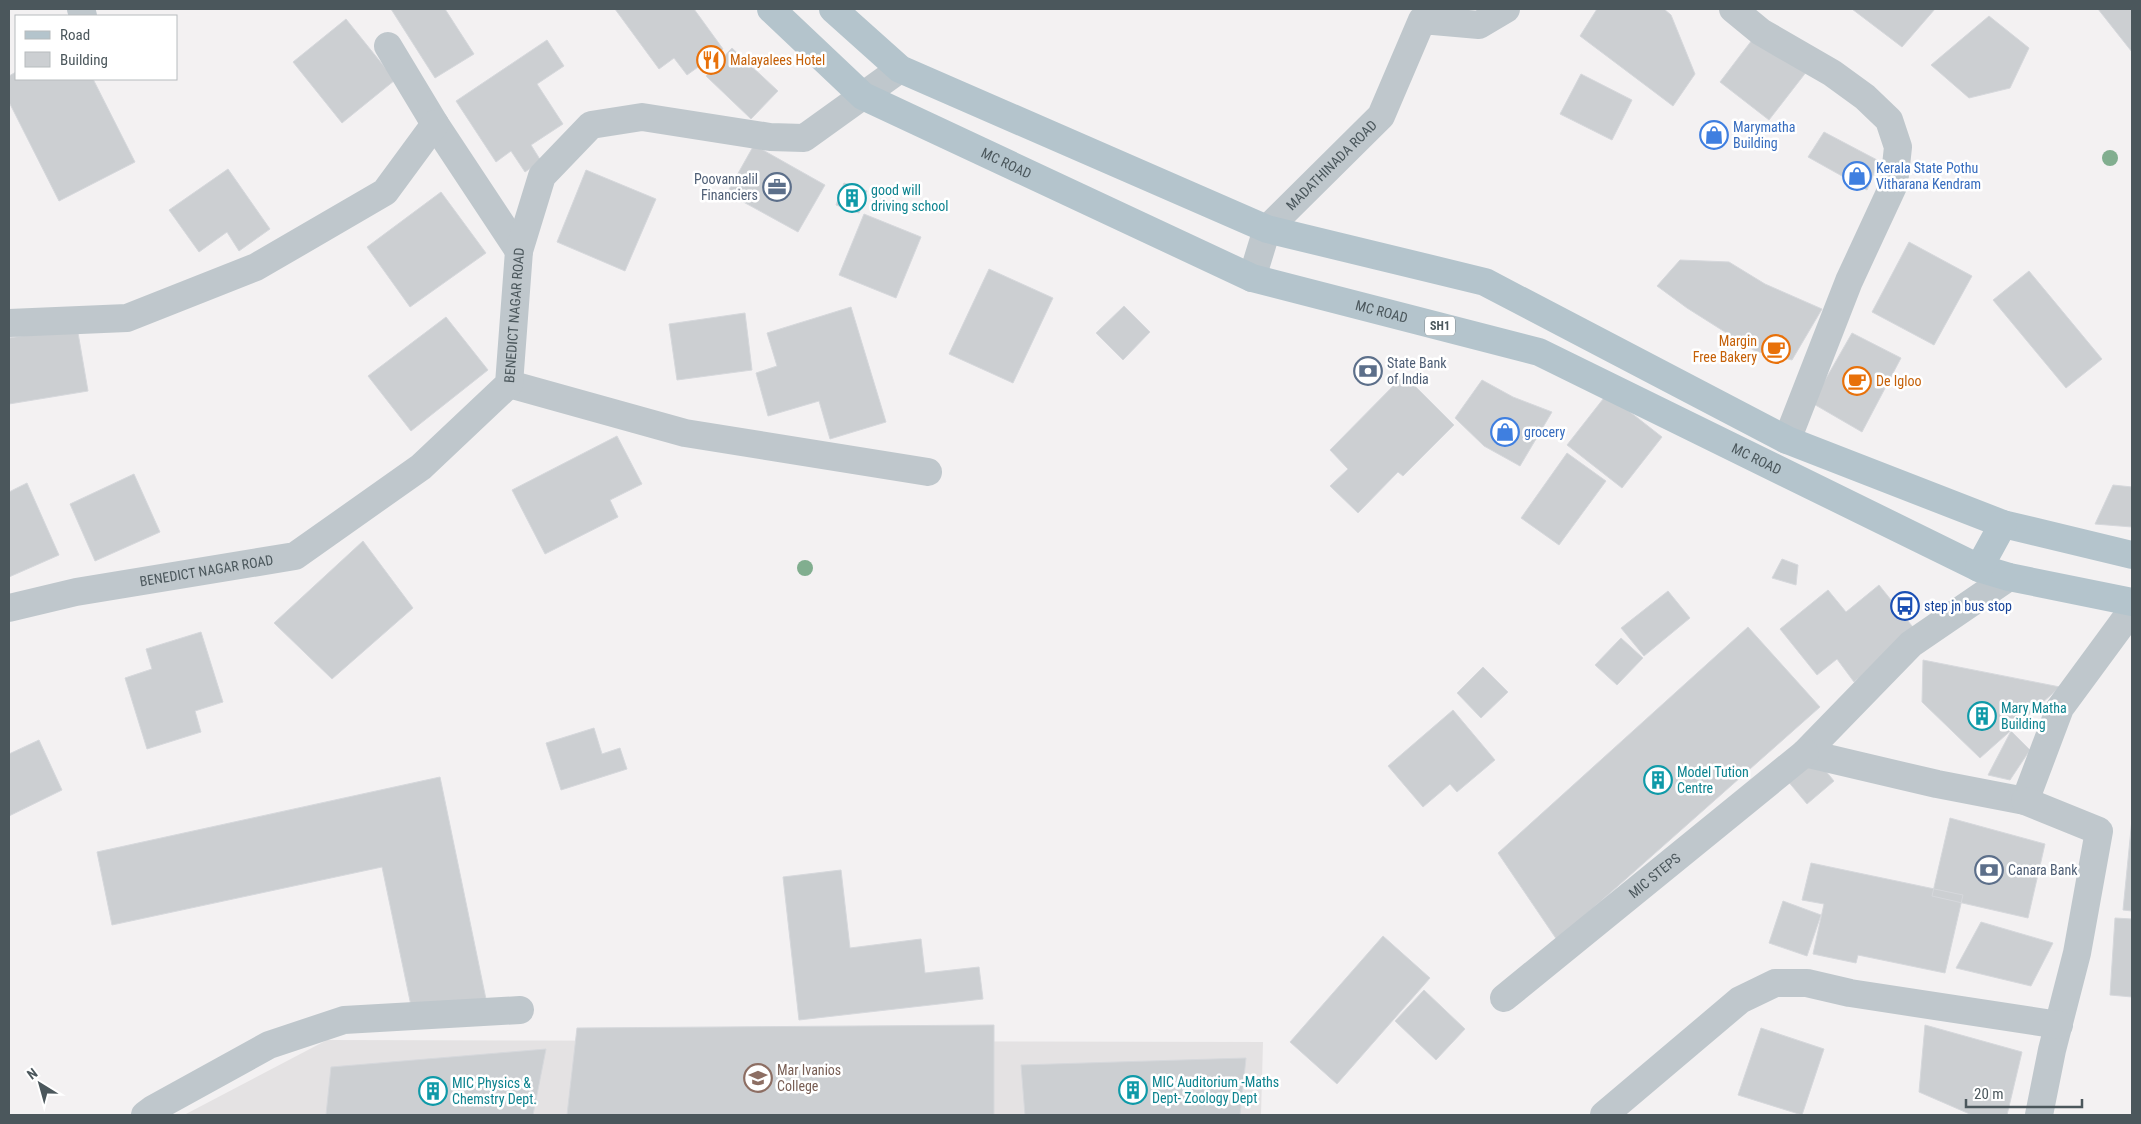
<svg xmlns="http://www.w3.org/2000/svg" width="2141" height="1124" viewBox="0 0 2141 1124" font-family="'Roboto Condensed',sans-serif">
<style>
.education{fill:#e4e2e3}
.building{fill:#cccfd2;stroke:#d6d8dc}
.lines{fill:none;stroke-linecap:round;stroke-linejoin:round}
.minor{stroke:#bfc7cc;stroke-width:28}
.major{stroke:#b4c4cc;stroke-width:28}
.tree{fill:#81ae8f}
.labels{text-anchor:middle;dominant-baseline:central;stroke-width:5;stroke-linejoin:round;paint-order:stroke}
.shield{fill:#fff;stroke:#81898d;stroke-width:1}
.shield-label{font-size:12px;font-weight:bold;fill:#4b575c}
.food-label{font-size:14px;fill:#c56008;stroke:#fff;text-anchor:start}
.shop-label{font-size:14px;fill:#366cbe;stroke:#fff;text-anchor:start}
.street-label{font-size:14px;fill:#4b575c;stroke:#fff}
.service-label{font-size:14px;fill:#4e5e75;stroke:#fff;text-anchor:start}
.culture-label{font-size:14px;fill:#0d838f;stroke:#fff;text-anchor:start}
.transit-label{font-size:14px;fill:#164399;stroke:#fff;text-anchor:start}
.education-label{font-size:14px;fill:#785e54;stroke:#fff;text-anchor:start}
</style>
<rect width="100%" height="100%" fill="#f3f1f2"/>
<!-- education -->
<path class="education" d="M 327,1040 L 1263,1042 L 1261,1115 L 184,1115 Z"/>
<!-- building -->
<path class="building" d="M 391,9 L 445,9 L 474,54 L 435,78 Z
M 615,9 L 694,9 L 723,49 L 687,75 L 674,58 L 659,69 Z
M 1597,9 L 1664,9 L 1671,15 L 1695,74 L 1673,106 L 1580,36 Z
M 1852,9 L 1935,9 L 1902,47 Z
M 2098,9 L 2132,9 L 2132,52 Z
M 1989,16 L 2029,48 L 2010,88 L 1969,98 L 1931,65 Z
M 346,19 L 395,80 L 342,123 L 293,62 Z
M 1765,23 L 1814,62 L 1769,120 L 1720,82 Z
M 547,40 L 564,66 L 537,84 L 563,124 L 531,145 L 541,161 L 525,172 L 511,151 L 496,162 L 456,101 Z
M 732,48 L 778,91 L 751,119 L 706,76 Z
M 16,72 L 16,79 L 93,79 L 135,162 L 59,201 L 9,102 L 9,76 Z
M 1581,74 L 1632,100 L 1612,140 L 1560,114 Z
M 1824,132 L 1879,161 L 1867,190 L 1808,157 Z
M 754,145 L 825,185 L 798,232 L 727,193 Z
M 228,169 L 270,229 L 239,251 L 227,232 L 199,252 L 169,210 Z
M 586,170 L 656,199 L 625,271 L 557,242 Z
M 844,183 L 867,191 L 859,213 L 836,205 Z
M 441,192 L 486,253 L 410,307 L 367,247 Z
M 864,214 L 921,237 L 896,298 L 839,275 Z
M 1909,242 L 1972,276 L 1934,345 L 1872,312 Z
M 1680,260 L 1729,262 L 1765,284 L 1822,309 L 1792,360 L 1755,351 L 1687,308 L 1657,286 Z
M 989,269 L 1053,298 L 1013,383 L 949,354 Z
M 2029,271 L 2102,359 L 2066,388 L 1993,300 Z
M 1124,306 L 1150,332 L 1123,360 L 1096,333 Z
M 851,307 L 886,422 L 830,439 L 819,401 L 768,416 L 756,373 L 777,366 L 767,333 Z
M 745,313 L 752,370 L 677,380 L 669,324 Z
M 446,317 L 488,370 L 411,431 L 368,376 Z
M 77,327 L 88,391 L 9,404 L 9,338 Z
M 1852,333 L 1901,358 L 1862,432 L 1812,403 Z
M 1404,375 L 1454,425 L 1403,476 L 1398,472 L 1358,513 L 1330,486 L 1348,469 L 1330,450 Z
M 1482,380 L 1513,397 L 1552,412 L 1520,466 L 1484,446 L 1455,418 Z
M 1607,394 L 1662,437 L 1622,488 L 1567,445 Z
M 617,436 L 642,484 L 610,500 L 618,517 L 545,554 L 512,490 Z
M 1567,453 L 1606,481 L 1559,545 L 1521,518 Z
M 134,474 L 160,532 L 95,561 L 70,504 Z
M 27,483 L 59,555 L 9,577 L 9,492 Z
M 2113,485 L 2132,487 L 2132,527 L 2095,524 Z
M 363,541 L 413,608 L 332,679 L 274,623 Z
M 1782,559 L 1798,565 L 1796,585 L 1772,578 Z
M 1879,585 L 1916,631 L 1854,682 L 1837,659 L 1817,675 L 1780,629 L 1828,590 L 1846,612 Z
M 1668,591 L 1690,618 L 1644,656 L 1621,628 Z
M 1748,627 L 1820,707 L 1557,940 L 1498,853 Z
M 201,632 L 223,702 L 195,711 L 201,732 L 147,749 L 125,678 L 152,669 L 146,649 Z
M 1621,638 L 1643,658 L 1617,685 L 1595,665 Z
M 1923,660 L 2060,687 L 1980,758 L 1922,702 Z
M 1483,667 L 1508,692 L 1481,718 L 1457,693 Z
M 1453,710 L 1495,760 L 1457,792 L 1450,784 L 1423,807 L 1388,766 Z
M 594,728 L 602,754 L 620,748 L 627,769 L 561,790 L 546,743 Z
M 2011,731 L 2030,750 L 2010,780 L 1988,775 Z
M 39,740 L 62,790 L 9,816 L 9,754 Z
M 1815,758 L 1834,781 L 1807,804 L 1787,780 Z
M 440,777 L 487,1004 L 414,1020 L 382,867 L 112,925 L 97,852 Z
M 1950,818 L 2045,844 L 2028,918 L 1932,896 Z
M 2132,819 L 2132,911 L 2123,910 Z
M 1811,863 L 1963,895 L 1945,973 L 1858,955 L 1856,963 L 1813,954 L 1824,904 L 1802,900 Z
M 841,870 L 850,948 L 921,939 L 925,973 L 979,967 L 983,999 L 799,1020 L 783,877 Z
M 1783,901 L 1821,915 L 1807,956 L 1769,943 Z
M 2115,918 L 2132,919 L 2132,997 L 2110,995 Z
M 1981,922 L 2053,943 L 2031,986 L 1956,968 Z
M 1383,936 L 1430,978 L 1337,1084 L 1290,1042 Z
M 1424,990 L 1465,1029 L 1436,1060 L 1395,1021 Z
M 994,1025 L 994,1115 L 567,1115 L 577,1028 Z
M 1925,1025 L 2022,1052 L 2007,1115 L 1972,1115 L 1919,1092 Z
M 1761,1028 L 1824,1049 L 1802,1115 L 1738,1095 Z
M 546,1049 L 533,1115 L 326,1115 L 331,1067 Z
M 1246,1058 L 1240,1115 L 1025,1115 L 1021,1065 Z"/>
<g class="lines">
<!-- minor -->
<g class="minor">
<path d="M 81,9 L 83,16"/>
<path d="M 1733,9 L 1761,32 L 1832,73 L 1865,97 L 1889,120 L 1898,147 L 1894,184 L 1849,281 L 1787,440"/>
<path d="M 388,46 L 435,124 L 519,251"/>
<path id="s1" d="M 1252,278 L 1267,229 L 1381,116 L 1422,20 L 1479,25 L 1506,9"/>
<path d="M 9,323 L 127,318 L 256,267 L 385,192 L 435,124"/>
<path d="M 509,384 L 685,433 L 928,472"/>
<path d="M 2009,577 L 1911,644 L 1805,753 L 1937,784 L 2025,801 L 2060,708 L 2132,610"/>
<path id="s2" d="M 9,608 L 76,592 L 295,556 L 421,467 L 509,384 L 519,251 L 542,176 L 591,125 L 642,117 L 770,137 L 804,138 L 900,69"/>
<path d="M 2025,801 L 2099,831 L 2077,953 L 2052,1050 L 2039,1115"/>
<path id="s3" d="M 1504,998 L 1805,753"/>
<path d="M 145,1115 L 153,1109 L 269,1045 L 344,1020 L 520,1010"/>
<path d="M 1604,1115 L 1740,1000 L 1775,983 L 1807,983 L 1850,993 L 2059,1025"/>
</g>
<!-- major -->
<g class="major">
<path id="s4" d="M 771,9 L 863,96 L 1252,278 L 1539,352 L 1979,568 L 2009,577 L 2132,602"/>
<path d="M 833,9 L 900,69 L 1267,229 L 1485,282 L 1787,440 L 2003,524 L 2132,555"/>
<path d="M 1979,568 L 2003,524"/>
</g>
</g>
<!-- trees -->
<g class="tree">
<circle cx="2110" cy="158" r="8"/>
<circle cx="805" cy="568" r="8"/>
</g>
<!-- icons -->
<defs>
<symbol id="restaurant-ring" viewBox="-11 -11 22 22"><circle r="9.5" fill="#fff" stroke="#e8710a" stroke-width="1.5"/><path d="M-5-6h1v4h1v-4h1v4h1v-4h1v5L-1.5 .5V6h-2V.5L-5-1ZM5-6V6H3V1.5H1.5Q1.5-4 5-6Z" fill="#e8710a"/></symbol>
<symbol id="shop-ring" viewBox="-11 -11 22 22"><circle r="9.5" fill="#fff" stroke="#3f7fe0" stroke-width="1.5"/><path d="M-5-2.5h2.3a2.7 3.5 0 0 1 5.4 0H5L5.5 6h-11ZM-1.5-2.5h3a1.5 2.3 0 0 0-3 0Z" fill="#3f7fe0"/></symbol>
<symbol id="office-ring" viewBox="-11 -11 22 22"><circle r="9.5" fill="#fff" stroke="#5c6f8a" stroke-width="1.5"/><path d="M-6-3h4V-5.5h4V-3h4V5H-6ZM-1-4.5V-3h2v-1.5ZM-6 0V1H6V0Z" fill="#5c6f8a"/></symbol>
<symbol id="building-ring" viewBox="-11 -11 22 22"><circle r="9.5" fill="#fff" stroke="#0f9aa8" stroke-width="1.5"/><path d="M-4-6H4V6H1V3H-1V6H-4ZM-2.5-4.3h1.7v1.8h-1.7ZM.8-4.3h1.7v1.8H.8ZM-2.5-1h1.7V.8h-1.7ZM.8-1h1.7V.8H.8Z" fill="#0f9aa8"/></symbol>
<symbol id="cafe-ring" viewBox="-11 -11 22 22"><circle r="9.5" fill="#fff" stroke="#e8710a" stroke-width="1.5"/><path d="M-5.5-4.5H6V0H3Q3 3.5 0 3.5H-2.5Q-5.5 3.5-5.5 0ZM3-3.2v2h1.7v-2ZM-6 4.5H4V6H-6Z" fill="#e8710a"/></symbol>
<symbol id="bank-ring" viewBox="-11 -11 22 22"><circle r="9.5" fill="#fff" stroke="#5c6f8a" stroke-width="1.5"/><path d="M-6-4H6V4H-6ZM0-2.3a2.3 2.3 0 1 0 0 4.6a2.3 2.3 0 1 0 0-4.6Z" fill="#5c6f8a"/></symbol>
<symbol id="bus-ring" viewBox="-11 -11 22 22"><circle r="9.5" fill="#fff" stroke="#1a4fb4" stroke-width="1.5"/><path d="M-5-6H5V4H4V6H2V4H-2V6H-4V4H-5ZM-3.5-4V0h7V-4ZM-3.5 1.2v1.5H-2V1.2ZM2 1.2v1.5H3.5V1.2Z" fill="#1a4fb4"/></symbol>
<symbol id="university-ring" viewBox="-11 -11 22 22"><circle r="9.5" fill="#fff" stroke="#8d6e63" stroke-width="1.5"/><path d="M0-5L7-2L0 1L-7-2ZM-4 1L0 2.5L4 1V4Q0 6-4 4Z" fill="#8d6e63"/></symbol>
</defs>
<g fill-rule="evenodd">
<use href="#restaurant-ring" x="695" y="44" width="32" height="32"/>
<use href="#shop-ring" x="1698" y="119" width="32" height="32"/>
<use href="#shop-ring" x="1841" y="160" width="32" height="32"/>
<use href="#office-ring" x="761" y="171" width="32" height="32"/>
<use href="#building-ring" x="836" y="182" width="32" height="32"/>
<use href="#cafe-ring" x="1760" y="333" width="32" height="32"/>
<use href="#bank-ring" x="1352" y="355" width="32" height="32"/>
<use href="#cafe-ring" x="1841" y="365" width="32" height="32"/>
<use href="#shop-ring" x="1489" y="416" width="32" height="32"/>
<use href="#bus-ring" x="1889" y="590" width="32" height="32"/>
<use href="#building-ring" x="1966" y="700" width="32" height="32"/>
<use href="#building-ring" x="1642" y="764" width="32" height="32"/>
<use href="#bank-ring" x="1973" y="854" width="32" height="32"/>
<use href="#university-ring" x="742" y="1062" width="32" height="32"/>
<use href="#building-ring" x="1117" y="1074" width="32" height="32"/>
<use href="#building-ring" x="417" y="1075" width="32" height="32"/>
</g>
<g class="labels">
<!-- shield labels -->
<rect class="shield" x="1425" y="316.5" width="30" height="19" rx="4"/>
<g class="shield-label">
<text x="1440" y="326">SH1</text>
</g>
<!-- food labels -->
<g class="food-label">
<text x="730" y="60">Malayalees Hotel</text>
<text x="1757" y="341" text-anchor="end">Margin<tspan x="1757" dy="16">Free Bakery</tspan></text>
<text x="1876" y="381">De Igloo</text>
</g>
<!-- shop labels -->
<g class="shop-label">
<text x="1733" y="127">Marymatha<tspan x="1733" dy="16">Building</tspan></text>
<text x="1876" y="168">Kerala State Pothu<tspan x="1876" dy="16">Vitharana Kendram</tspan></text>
<text x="1524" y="432">grocery</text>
</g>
<!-- street labels -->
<g class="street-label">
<text stroke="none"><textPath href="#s4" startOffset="285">MC ROAD</textPath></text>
<text stroke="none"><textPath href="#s1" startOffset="142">MADATHINADA ROAD</textPath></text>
<text stroke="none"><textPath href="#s4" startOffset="690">MC ROAD</textPath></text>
<text stroke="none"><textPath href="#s2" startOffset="635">BENEDICT NAGAR ROAD</textPath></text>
<text stroke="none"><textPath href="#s4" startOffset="1095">MC ROAD</textPath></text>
<text stroke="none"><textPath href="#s2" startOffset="201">BENEDICT NAGAR ROAD</textPath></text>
<text stroke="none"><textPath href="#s3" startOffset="194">MIC STEPS</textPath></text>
</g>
<!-- service labels -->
<g class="service-label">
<text x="758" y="179" text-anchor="end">Poovannalil<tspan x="758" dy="16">Financiers</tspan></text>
<text x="1387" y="363">State Bank<tspan x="1387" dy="16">of India</tspan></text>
<text x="2008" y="870">Canara Bank</text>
</g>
<!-- culture labels -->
<g class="culture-label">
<text x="871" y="190">good will<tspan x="871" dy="16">driving school</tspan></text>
<text x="2001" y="708">Mary Matha<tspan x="2001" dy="16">Building</tspan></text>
<text x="1677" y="772">Model Tution<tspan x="1677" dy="16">Centre</tspan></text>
<text x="1152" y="1082">MIC Auditorium -Maths<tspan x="1152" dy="16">Dept- Zoology Dept</tspan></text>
<text x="452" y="1083">MIC Physics &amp;<tspan x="452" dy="16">Chemstry Dept.</tspan></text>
</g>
<!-- transit labels -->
<g class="transit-label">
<text x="1924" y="606">step jn bus stop</text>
</g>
<!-- education labels -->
<g class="education-label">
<text x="777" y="1070">Mar Ivanios<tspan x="777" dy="16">College</tspan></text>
</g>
</g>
<!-- border -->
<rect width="2141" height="1124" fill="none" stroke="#4b575c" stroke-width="20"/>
<!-- legend -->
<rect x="15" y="15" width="162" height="65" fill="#ffffff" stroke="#b7bcbe"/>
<rect x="25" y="31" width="25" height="8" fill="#b4c4cc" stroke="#b7bcbe"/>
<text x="60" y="40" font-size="15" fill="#4b575c">Road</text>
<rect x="25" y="52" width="25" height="15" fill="#cccfd2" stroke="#b7bcbe"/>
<text x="60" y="65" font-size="15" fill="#4b575c">Building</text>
<!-- north arrow -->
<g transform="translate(40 1084) rotate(323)" stroke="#ffffff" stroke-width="4" paint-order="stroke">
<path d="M0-4L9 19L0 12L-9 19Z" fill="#4b575c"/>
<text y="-8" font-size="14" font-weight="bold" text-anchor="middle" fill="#4b575c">N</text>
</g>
<!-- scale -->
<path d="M1966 1099v8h116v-8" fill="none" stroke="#4b575c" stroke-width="2.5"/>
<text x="1974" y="1099" font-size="15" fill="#4b575c" stroke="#ffffff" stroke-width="4" paint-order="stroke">20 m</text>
</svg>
